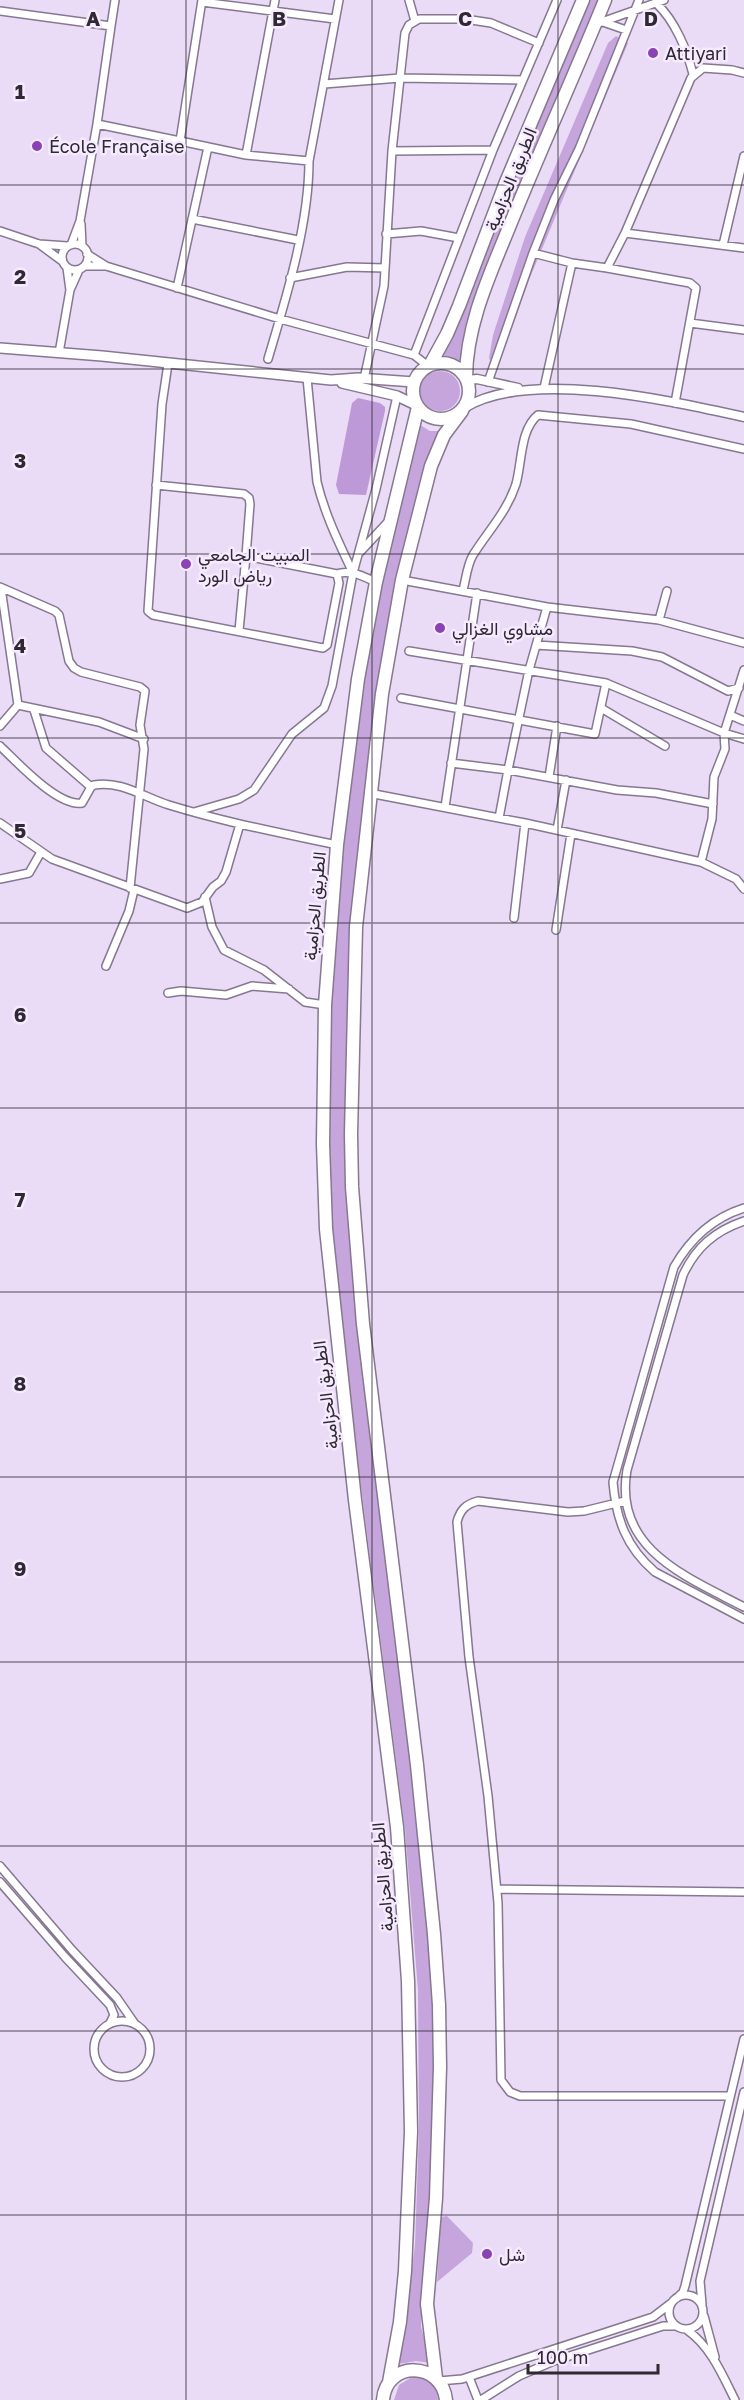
<svg xmlns="http://www.w3.org/2000/svg" width="744" height="2400" viewBox="0 0 744 2400" font-family="'Golos Text',Vazirmatn,sans-serif">
<style>
.green{fill:#c5a5dc}
.forest{fill:#be99d8}
.lines{fill:none;stroke-linecap:round;stroke-linejoin:round}
.minor-casing{stroke:#867890;stroke-width:10}
.tertiary-casing{stroke:#867890;stroke-width:11}
.secondary-casing{stroke:#867890;stroke-width:12}
.trunk-casing{stroke:#867890;stroke-width:15}
.minor{stroke:#fff;stroke-width:7}
.tertiary{stroke:#fff;stroke-width:8}
.secondary{stroke:#fff;stroke-width:9}
.trunk{stroke:#fff;stroke-width:12}
.grid{fill:none;stroke:#2f2933;stroke-width:1.5;stroke-opacity:0.55}
.poi-dot{fill:#8b42b4;stroke:#f6eaff;stroke-width:2}
.labels{text-anchor:middle;dominant-baseline:central;stroke-width:5;stroke-linejoin:round;paint-order:stroke}
.poi-label{font-size:18px;fill:#2f2933;stroke:#f6eaff;text-anchor:start}
.street-label{font-size:18px;fill:#2f2933;stroke:#f6eaff}
.grid-label{font-size:20px;text-anchor:middle;font-weight:bold;fill:#2f2933;stroke:#f6eaff;stroke-width:5;stroke-linejoin:round;paint-order:stroke}
</style>
<rect width="100%" height="100%" fill="#eadbf6"/>
<!-- green -->
<path class="green" d="M 590,0 L 598,0 L 543,134 L 462,361 L 441,356 L 456,330 L 495,226 Z
M 616,36 L 628,43 L 529,280 L 496,373 L 489,358 L 493,335 L 525,237 L 608,43 Z
M420 391a20 20 0 1 1 40 0a20 20 0 1 1-40 0Z
M 417,423 L 430,431 L 441,431 L 377,699 L 351,916 L 348,1036 L 353,1267 L 367,1410 L 416,1789 L 434,1998 L 435,2067 L 432,2183 L 421,2305 L 421,2327 L 431,2363 L 416,2361 L 399,2364 L 415,2245 L 419,2129 L 418,1990 L 405,1830 L 345,1362 L 333,1238 L 330,1177 L 330,1117 L 333,940 L 337,884 L 369,652 L 383,580 L 407,481 Z
M 447,2216 L 473,2243 L 472,2253 L 437,2282 L 441,2217 Z
M 412,2377 C 427,2377 437,2384 438,2400 L 394,2400 L 399,2385 Z"/>
<!-- forest -->
<path class="forest" d="M 358,398 L 380,403 L 385,407 L 385,411 L 366,495 L 339,494 L 336,485 L 352,403 Z"/>
<g class="lines">
<defs>
<path id="minor" d="M 409,0 L 415,21
M 202,2 L 335,19
M 657,4 C 675,21 687,50 693,74
M 0,11 L 111,26 L 115,0
M 603,22 L 626,30
M 596,24 L 664,0
M 111,26 L 97,124 L 180,141 L 202,0
M 324,84 L 400,78 L 523,80
M 180,141 L 246,155 L 275,0
M 392,151 L 493,150
M 246,155 L 309,161 L 339,0
M 192,219 L 298,240
M 81,224 L 82,246
M 0,231 L 39,244 L 67,246
M 625,233 L 744,248
M 386,234 L 421,231 L 459,238
M62 257a13 13 0 1 1 26 0a13 13 0 1 1-26 0Z
M 39,244 L 62,261
M 71,245 L 80,221 L 97,124
M 723,245 L 744,156
M 533,253 L 572,263 L 607,268 L 625,233 L 691,78 L 703,68 L 732,70 L 744,73
M 87,254 L 106,266 L 280,319 L 414,355 L 428,366
M 85,266 L 106,266
M 67,268 L 70,290
M 607,268 L 690,283 L 696,288 L 675,403
M 290,278 L 347,267 L 385,268
M 177,288 L 208,147
M 690,323 L 744,330
M 59,353 L 70,290 L 79,270
M 414,355 L 493,150 L 557,0
M 268,359 C 286,298 309,225 309,161
M 168,364 L 162,404 L 148,611 L 153,615 L 323,648 L 327,645 L 339,583 L 337,574
M 307,378 L 317,482 C 325,515 339,543 353,573
M 364,379 L 384,286 L 392,151 L 405,33 L 409,25 L 419,19 L 465,19 L 491,23 L 539,43
M 488,382 L 533,253 L 554,200 L 579,149 L 639,0
M 544,388 L 572,263
M 156,485 L 244,494 L 249,498 L 250,504 L 246,556
M 360,552 L 387,523
M 402,580 L 547,607 L 529,670 L 508,770 L 451,763
M 0,587 L 55,611 L 59,615 L 69,661 L 74,668 L 81,672 L 140,687 L 145,691 L 140,725 L 144,749 L 130,888
M 463,590 C 466,579 467,565 473,555 C 488,531 507,512 516,484 C 522,463 520,429 538,415 L 631,424 L 744,449
M 547,607 L 659,620 L 744,643
M 659,620 L 667,591
M 239,631 L 246,556 L 337,574 C 350,569 364,577 376,582
M 536,645 L 632,651 L 662,657 L 728,691 L 739,688
M 409,651 L 606,683 L 724,733 L 744,739
M 744,670 L 724,733 L 725,749 L 714,777 L 712,819 L 701,862 L 736,879 L 744,889
M 401,698 L 595,734 L 606,683
M 18,705 L 99,722 L 144,739
M 601,708 L 665,746
M 34,710 L 46,748 L 91,787
M 730,715 L 744,721
M 0,726 L 18,705 L 1,588
M 0,746 C 17,762 58,807 82,803 L 91,787 L 94,785 C 121,780 145,798 169,805 C 224,822 281,833 337,845
M 549,777 L 557,726
M 369,793 L 525,823 L 701,862
M 445,807 L 477,593
M 194,812 L 239,799 L 254,790 L 292,734 L 324,708 L 332,686 L 353,573 L 376,489 L 397,396
M 499,818 L 508,770 L 617,790 L 656,793 L 713,804
M 0,823 L 52,859 L 187,908 L 202,902 L 213,887 L 221,881 L 226,872 L 240,824
M 557,830 L 566,780
M 0,879 L 29,873 L 41,852
M 205,897 L 212,927 L 224,950 L 264,970 L 305,1002 L 325,1005
M 514,918 L 525,823
M 556,930 L 571,834
M 106,966 L 129,911 L 134,890
M 168,993 L 181,991 L 226,995 L 252,986 L 289,989
M 744,1208 C 712,1218 690,1239 674,1267 L 613,1482 C 616,1519 626,1547 655,1572 L 744,1619
M 744,1221 C 715,1231 696,1247 683,1275 L 627,1470 C 613,1549 687,1577 744,1607
M 625,1501 L 584,1511 L 568,1512 L 478,1501 C 466,1504 460,1510 457,1522 L 469,1657 L 488,1796 L 498,1903 L 501,2080 L 510,2092 L 520,2096 L 729,2096
M 0,1866 L 72,1950 L 117,1998 L 135,2024
M 0,1882 L 65,1957 L 110,2005 L 114,2015 L 110,2023
M 497,1889 L 744,1892
M94 2049a28 28 0 1 1 56 0a28 28 0 1 1-56 0Z
M669 2312a17 17 0 1 1 34 0a17 17 0 1 1-34 0Z
M 677,2298 L 683,2292 L 685,2286 L 744,2039
M 702,2304 L 700,2281 L 744,2092
M 704,2316 L 715,2357
M 687,2330 C 711,2347 722,2374 735,2400
M 469,2377 L 478,2400
M 439,2381 L 462,2379 L 653,2317 L 670,2304
M 481,2400 L 519,2376 L 554,2361 L 663,2326 L 676,2326"/>
<path id="tertiary" d="M 467,380 L 477,379 L 518,388
M 464,408 C 529,368 671,401 744,417"/>
<path id="secondary" d="M 0,348 L 102,356 L 331,380 L 358,378 L 414,382
M 342,383 L 397,396 L 416,405"/>
<path id="trunk" d="M413 391a28 28 0 1 1 56 0a28 28 0 1 1-56 0Z
M 430,365 L 447,334 L 459,306 L 506,182 L 583,0
M 466,378 C 466,323 492,270 512,220 C 542,146 575,74 605,0
M 436,2378 L 427,2304 L 436,2198 L 440,2067 L 439,2005 L 434,1934 L 417,1765 L 363,1324 L 352,1187 L 351,1134 L 356,927 L 382,694 L 402,580 L 431,466 L 444,435 L 462,411
M 389,2382 L 400,2322 L 405,2271 L 411,2132 L 408,1981 L 397,1827 L 355,1500 L 326,1229 L 323,1144 L 325,1005 L 337,845 L 358,679 L 376,582 L 418,407
M 383,2400 C 386,2360 442,2361 446,2400"/>
</defs>
<!-- minor casing -->
<use href="#minor" class="minor-casing"/>
<!-- tertiary casing -->
<use href="#tertiary" class="tertiary-casing"/>
<!-- secondary casing -->
<use href="#secondary" class="secondary-casing"/>
<!-- trunk casing -->
<use href="#trunk" class="trunk-casing"/>
<!-- minor -->
<use href="#minor" class="minor"/>
<!-- tertiary -->
<use href="#tertiary" class="tertiary"/>
<!-- secondary -->
<use href="#secondary" class="secondary"/>
<!-- trunk -->
<use href="#trunk" class="trunk"/>
</g>
<!-- grid -->
<path class="grid" d="M 186,0 L 186,2400M 372,0 L 372,2400M 558,0 L 558,2400M 0,185 L 744,185M 0,369 L 744,369M 0,554 L 744,554M 0,738 L 744,738M 0,923 L 744,923M 0,1108 L 744,1108M 0,1292 L 744,1292M 0,1477 L 744,1477M 0,1662 L 744,1662M 0,1846 L 744,1846M 0,2031 L 744,2031M 0,2215 L 744,2215"/>
<!-- markers -->
<g class="poi-dot">
<circle cx="653" cy="53" r="6"/>
<circle cx="37" cy="146" r="6"/>
<circle cx="186" cy="564" r="6"/>
<circle cx="440" cy="628" r="6"/>
<circle cx="487" cy="2254" r="6"/>
</g>
<g class="labels">
<!-- poi labels -->
<g class="poi-label">
<text x="665" y="53">Attiyari</text>
<text x="49" y="146">École Française</text>
<text x="198" y="554">المبيت الجامعي<tspan x="198" dy="21">رياض الورد</tspan></text>
<text x="452" y="628">مشاوي الغزالي</text>
<text x="499" y="2254">شل</text>
</g>
<!-- street labels -->
<g class="street-label">
<text transform="translate(510 179) rotate(-68)">الطريق الحزامية</text>
<text transform="translate(314 906) rotate(-85)">الطريق الحزامية</text>
<text transform="translate(325 1395) rotate(-97)">الطريق الحزامية</text>
<text transform="translate(382 1877) rotate(-95)">الطريق الحزامية</text>
</g>
</g>
<g class="grid-label">
<text x="93" y="26">A</text>
<text x="279" y="26">B</text>
<text x="465" y="26">C</text>
<text x="651" y="26">D</text>
<text x="20" y="99">1</text>
<text x="20" y="284">2</text>
<text x="20" y="468">3</text>
<text x="20" y="653">4</text>
<text x="20" y="838">5</text>
<text x="20" y="1022">6</text>
<text x="20" y="1207">7</text>
<text x="20" y="1391">8</text>
<text x="20" y="1576">9</text>
</g>
<!-- scale -->
<path d="M528 2364v9h130v-9" fill="none" stroke="#2f2933" stroke-width="3"/>
<text x="537" y="2364" font-size="18" fill="#2f2933" stroke="#f6eaff" stroke-width="4.5" paint-order="stroke">100 m</text>
</svg>
